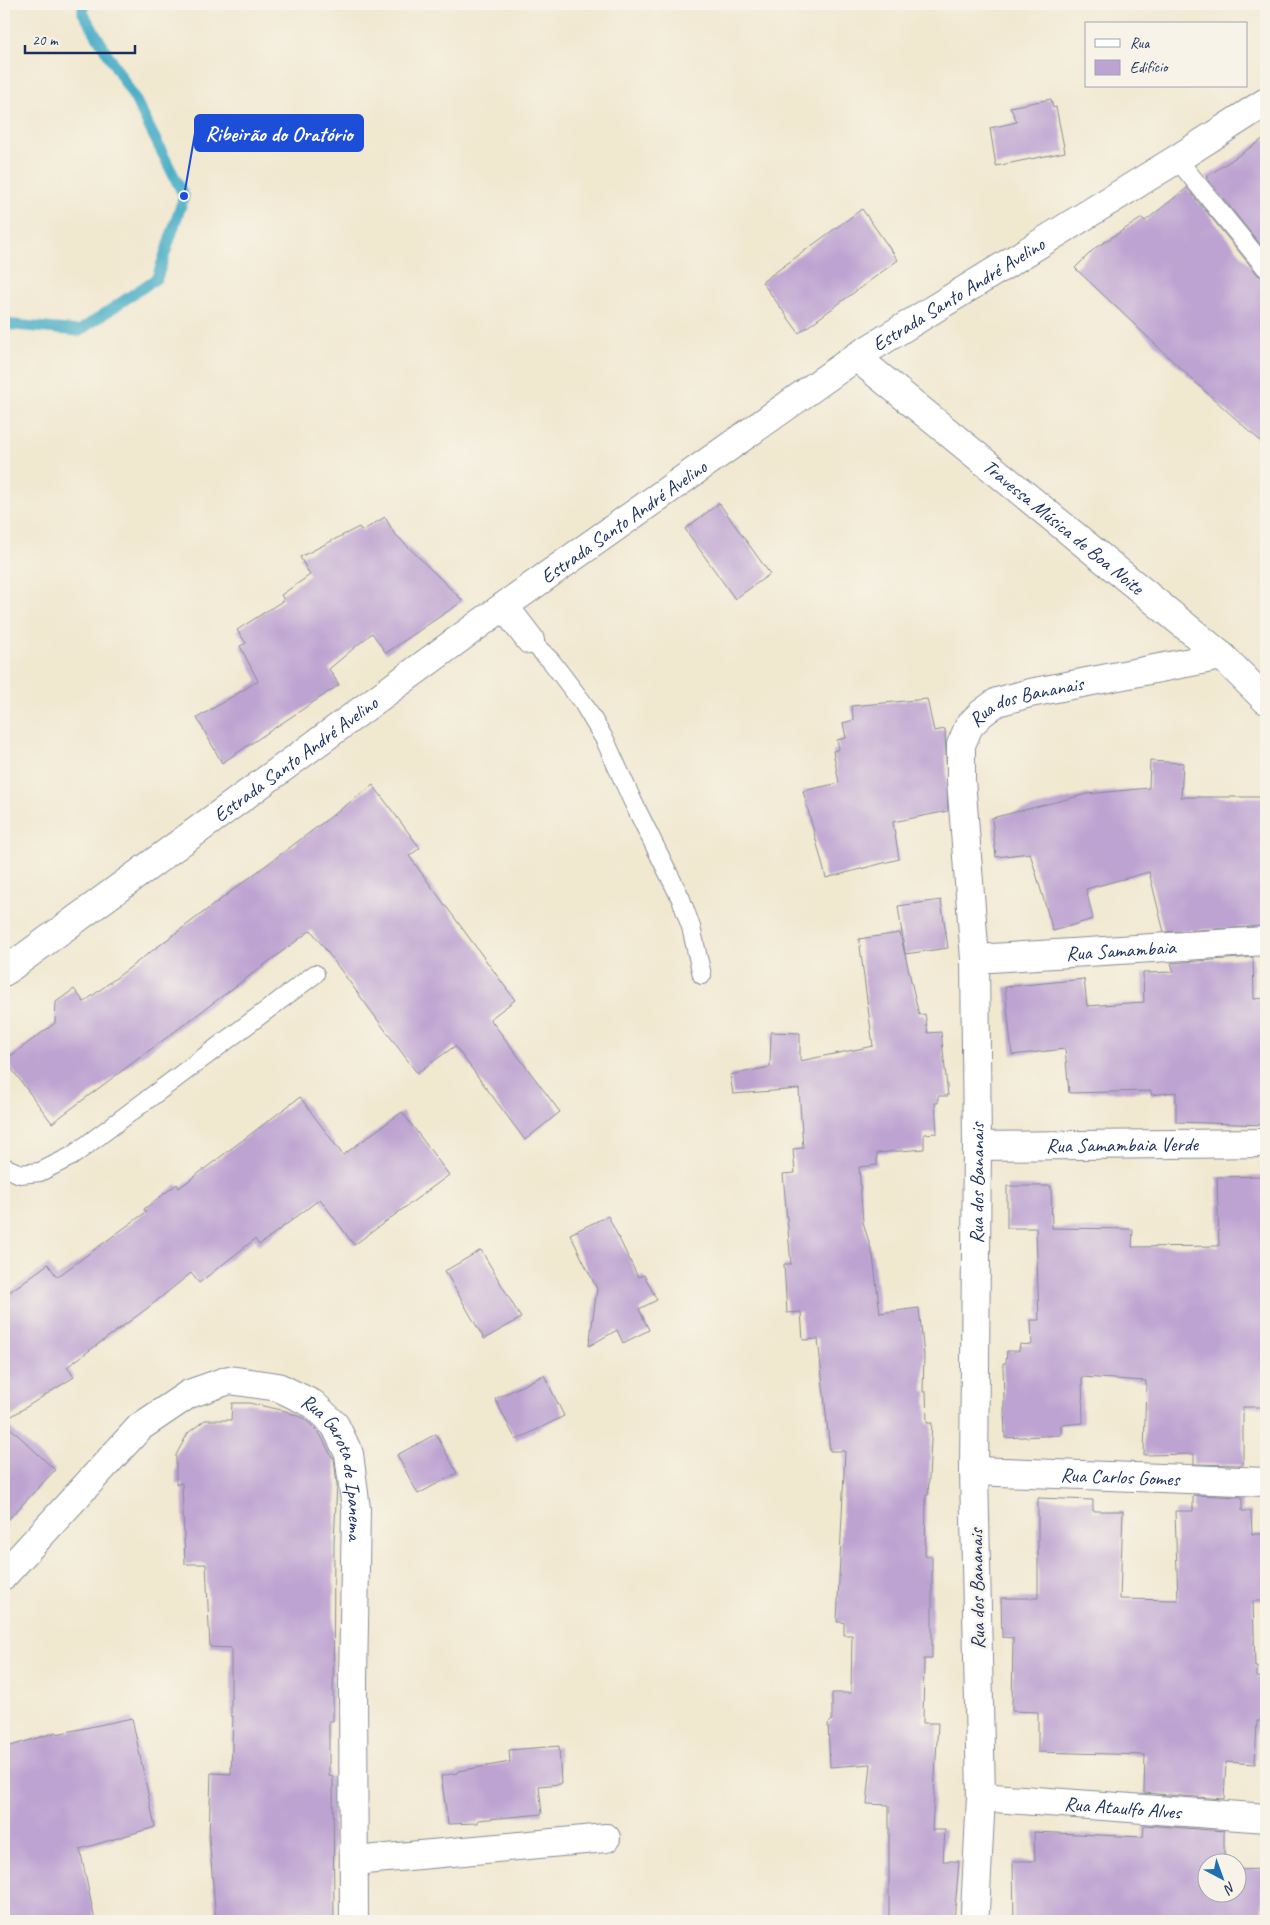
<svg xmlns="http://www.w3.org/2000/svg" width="1270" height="1925" viewBox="0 0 1270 1925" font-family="Caveat,sans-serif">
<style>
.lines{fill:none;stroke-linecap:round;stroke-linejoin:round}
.stream{stroke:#47adc6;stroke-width:11}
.building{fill:#bda3d1}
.lane-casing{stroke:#868c97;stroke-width:20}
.street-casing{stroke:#868c97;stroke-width:30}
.lane{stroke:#fff;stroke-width:18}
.street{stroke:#fff;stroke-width:28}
.labels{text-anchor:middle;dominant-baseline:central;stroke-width:5;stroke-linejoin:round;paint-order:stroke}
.street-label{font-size:20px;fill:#1b2f5e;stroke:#f7f3e8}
.leader{fill:none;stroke:#1d4ed8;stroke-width:2}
.callout-dot{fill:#1d4ed8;stroke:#f7f3e8;stroke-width:2}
.callout{fill:#1d4ed8;stroke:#1d4ed8;stroke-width:2}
.callout-label{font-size:21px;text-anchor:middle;font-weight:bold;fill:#fff}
</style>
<rect width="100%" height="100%" fill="#f7f3e8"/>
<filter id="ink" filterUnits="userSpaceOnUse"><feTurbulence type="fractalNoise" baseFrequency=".02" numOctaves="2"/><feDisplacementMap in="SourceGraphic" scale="10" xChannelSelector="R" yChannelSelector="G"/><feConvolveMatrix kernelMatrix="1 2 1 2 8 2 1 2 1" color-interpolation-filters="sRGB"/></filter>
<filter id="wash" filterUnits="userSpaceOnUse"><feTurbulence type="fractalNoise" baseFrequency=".0096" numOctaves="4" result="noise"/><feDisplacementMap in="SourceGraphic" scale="20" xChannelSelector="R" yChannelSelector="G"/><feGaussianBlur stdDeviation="1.12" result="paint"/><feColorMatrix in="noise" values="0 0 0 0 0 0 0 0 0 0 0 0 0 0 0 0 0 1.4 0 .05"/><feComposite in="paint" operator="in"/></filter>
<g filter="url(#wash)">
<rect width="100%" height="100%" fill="#f1e8d0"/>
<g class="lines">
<!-- stream -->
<path class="stream" d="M 4,324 L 79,331 L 157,278 L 184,196 L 135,99 L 83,13 L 83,4"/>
</g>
<g id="blocks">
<!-- building -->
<path class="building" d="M 1051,99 L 1053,108 L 1056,107 L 1065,152 L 996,166 L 990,128 L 1017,122 L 1010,107 Z
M 1266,137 L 1266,252 L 1206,177 Z
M 1187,188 L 1258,275 L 1266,278 L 1266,446 L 1196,383 L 1075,268 L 1095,248 L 1142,218 L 1145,221 Z
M 862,209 L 898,260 L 799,333 L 762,282 Z
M 719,503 L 770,574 L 735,599 L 685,529 Z
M 385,517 L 394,533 L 463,601 L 386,653 L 372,633 L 329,669 L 339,685 L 222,763 L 197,718 L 258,681 L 240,646 L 246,643 L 237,630 L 284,600 L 281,595 L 310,575 L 300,557 L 359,527 L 362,531 Z
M 927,699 L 934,731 L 945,729 L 948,811 L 893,822 L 899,859 L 826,878 L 803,791 L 839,783 L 833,751 L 839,749 L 837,740 L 846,738 L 843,723 L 854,720 L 851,706 Z
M 1150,761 L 1183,763 L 1181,797 L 1266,797 L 1266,926 L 1164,932 L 1149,872 L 1086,889 L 1093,919 L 1053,931 L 1030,853 L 996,857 L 992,818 L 1087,794 L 1149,788 Z
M 373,785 L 420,848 L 409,856 L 515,1000 L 490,1019 L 560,1112 L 525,1140 L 455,1046 L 417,1073 L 311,930 L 52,1123 L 5,1060 L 55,1023 L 56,1002 L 74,989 L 84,1002 Z
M 941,900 L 948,948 L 905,954 L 898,906 Z
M 900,933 L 919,1015 L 925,1014 L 928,1033 L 941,1032 L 948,1096 L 938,1096 L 938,1103 L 935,1103 L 937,1133 L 924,1134 L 924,1149 L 877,1153 L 877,1165 L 859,1167 L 863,1222 L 873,1256 L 880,1313 L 919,1308 L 924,1355 L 923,1392 L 926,1392 L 927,1423 L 932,1423 L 928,1495 L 926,1495 L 925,1556 L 932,1556 L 932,1659 L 924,1659 L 923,1723 L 938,1723 L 932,1830 L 945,1830 L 943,1861 L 959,1861 L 954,1921 L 889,1921 L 889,1805 L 867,1804 L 871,1764 L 830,1767 L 828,1724 L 832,1720 L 832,1693 L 851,1693 L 852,1635 L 844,1635 L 844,1622 L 837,1622 L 845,1451 L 830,1451 L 818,1339 L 803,1340 L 801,1312 L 787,1313 L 784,1264 L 791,1264 L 783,1174 L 795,1173 L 793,1149 L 803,1148 L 799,1089 L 733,1094 L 730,1075 L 770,1067 L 771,1032 L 800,1033 L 800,1061 L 873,1046 L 859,939 Z
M 1253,957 L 1254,999 L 1266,998 L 1266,1125 L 1176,1122 L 1176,1092 L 1151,1095 L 1151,1091 L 1069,1093 L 1065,1049 L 1012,1055 L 1005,987 L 1084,979 L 1087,1006 L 1144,1002 L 1143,973 L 1174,972 L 1171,963 Z
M 300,1097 L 343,1155 L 402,1112 L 449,1175 L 354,1245 L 320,1199 L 259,1245 L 255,1239 L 199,1283 L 191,1273 L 149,1307 L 67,1367 L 74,1377 L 4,1421 L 4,1296 L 48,1264 L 57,1277 L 146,1212 L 144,1209 L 177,1184 L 179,1188 Z
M 1266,1176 L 1266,1407 L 1243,1407 L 1243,1465 L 1194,1464 L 1194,1454 L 1144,1455 L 1146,1381 L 1082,1377 L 1083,1423 L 1061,1425 L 1061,1435 L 1005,1438 L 1003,1363 L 1006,1363 L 1007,1351 L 1019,1351 L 1020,1344 L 1032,1345 L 1031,1320 L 1039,1320 L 1036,1228 L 1007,1228 L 1007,1186 L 1051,1186 L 1052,1228 L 1133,1229 L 1132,1247 L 1219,1246 L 1217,1177 Z
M 608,1216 L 638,1277 L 644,1275 L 657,1300 L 639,1309 L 649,1330 L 623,1343 L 617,1330 L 589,1346 L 597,1289 L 570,1234 Z
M 481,1250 L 521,1318 L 484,1339 L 445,1271 Z
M 544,1375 L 564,1416 L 516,1440 L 495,1399 Z
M 232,1403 L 249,1403 L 286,1411 L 305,1419 L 320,1434 L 332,1457 L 334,1458 L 337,1485 L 334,1540 L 333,1721 L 329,1721 L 329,1776 L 333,1777 L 334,1921 L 216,1921 L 209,1837 L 211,1773 L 231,1774 L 233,1716 L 231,1716 L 231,1648 L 210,1647 L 206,1564 L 185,1564 L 182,1483 L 176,1484 L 176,1455 L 188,1433 L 205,1420 L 231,1420 Z
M 4,1422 L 55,1470 L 4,1524 Z
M 436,1434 L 457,1473 L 418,1494 L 397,1455 Z
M 1193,1495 L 1242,1497 L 1242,1511 L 1251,1511 L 1252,1534 L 1266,1534 L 1266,1601 L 1253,1601 L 1255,1667 L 1257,1667 L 1257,1677 L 1266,1678 L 1266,1721 L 1257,1721 L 1255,1764 L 1226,1762 L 1224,1799 L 1144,1793 L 1145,1755 L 1038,1752 L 1038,1712 L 1012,1711 L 1013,1638 L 1002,1637 L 1001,1598 L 1038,1598 L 1038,1498 L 1093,1500 L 1093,1511 L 1123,1511 L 1120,1599 L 1178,1600 L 1175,1511 L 1193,1511 Z
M 132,1718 L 155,1827 L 80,1849 L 95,1921 L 4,1921 L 4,1748 L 57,1732 L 57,1734 Z
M 559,1746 L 561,1784 L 539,1786 L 542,1814 L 478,1820 L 478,1823 L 448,1824 L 441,1776 L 457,1773 L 458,1771 L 510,1762 L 509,1750 Z
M 1144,1825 L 1224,1831 L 1224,1862 L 1208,1862 L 1208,1892 L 1238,1892 L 1238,1870 L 1262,1869 L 1263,1921 L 1014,1921 L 1013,1861 L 1035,1861 L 1034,1832 L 1143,1837 Z"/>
</g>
</g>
<g filter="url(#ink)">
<use href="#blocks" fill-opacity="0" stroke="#868c97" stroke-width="1"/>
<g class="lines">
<defs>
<path id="lane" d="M 1177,159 L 1266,268
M 530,640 L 551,661 L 583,703 L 605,740 L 633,802 L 681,899 L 691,927 L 702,975
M 4,1167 L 20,1174 L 40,1172 L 72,1156 L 315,974"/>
<g id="street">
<path id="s1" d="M 856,357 L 1222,656 L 1266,700"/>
<path d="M 504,606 L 530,640"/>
<path id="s2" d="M 975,959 L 1266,941"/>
<path id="s3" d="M 4,972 L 504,606 L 856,357 L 1177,159 L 1266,102"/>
<path id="s4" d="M 977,1146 L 1266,1143"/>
<path id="s5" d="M 974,1471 L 1266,1482"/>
<path id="s6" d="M 4,1575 L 140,1427 L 189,1394 L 229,1380 L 278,1387 L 313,1404 L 335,1425 L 349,1454 L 356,1509 L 353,1681 L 354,1921"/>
<path id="s7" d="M 981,1797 L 1266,1818"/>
<path d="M 354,1861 L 606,1838"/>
<path id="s8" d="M 975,1911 L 981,1797 L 974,1471 L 977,1146 L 975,959 L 961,780 L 961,745 L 969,726 L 982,713 L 997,702 L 1030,693 L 1222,656"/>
</g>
</defs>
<!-- lane casing -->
<use href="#lane" class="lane-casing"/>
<!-- street casing -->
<use href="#street" class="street-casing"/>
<!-- lane -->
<use href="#lane" class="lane"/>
<!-- street -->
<use href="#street" class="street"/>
</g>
</g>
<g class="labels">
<!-- street labels -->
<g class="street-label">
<text stroke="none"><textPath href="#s3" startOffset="1171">Estrada Santo André Avelino</textPath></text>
<text stroke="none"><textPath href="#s3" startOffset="766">Estrada Santo André Avelino</textPath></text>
<text stroke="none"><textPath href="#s1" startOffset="268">Travessa Música de Boa Noite</textPath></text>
<text stroke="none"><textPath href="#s8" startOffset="1252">Rua dos Bananais</textPath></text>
<text stroke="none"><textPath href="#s3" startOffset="361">Estrada Santo André Avelino</textPath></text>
<text stroke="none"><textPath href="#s2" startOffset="146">Rua Samambaia</textPath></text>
<text stroke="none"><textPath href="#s4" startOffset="145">Rua Samambaia Verde</textPath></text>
<text stroke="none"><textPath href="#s8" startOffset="728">Rua dos Bananais</textPath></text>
<text stroke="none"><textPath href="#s6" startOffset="460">Rua Garota de Ipanema</textPath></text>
<text stroke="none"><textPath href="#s5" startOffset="146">Rua Carlos Gomes</textPath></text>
<text transform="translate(977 1589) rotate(-91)">Rua dos Bananais</text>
<text stroke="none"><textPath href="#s7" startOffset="142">Rua Ataulfo Alves</textPath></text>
</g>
</g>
<!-- callouts -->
<path class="leader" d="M184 196L195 133"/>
<circle class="callout-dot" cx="184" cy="196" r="5"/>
<rect class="callout" x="195" y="115" width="168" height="36" rx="5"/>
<g class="callout-label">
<text x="279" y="141">Ribeirão do Oratório</text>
</g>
<!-- margin -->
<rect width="1270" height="1925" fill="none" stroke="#f7f3e8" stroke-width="20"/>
<!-- legend -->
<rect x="1085" y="22" width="162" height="65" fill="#f7f3e8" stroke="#9fa5b1"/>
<rect x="1095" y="39" width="25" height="8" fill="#ffffff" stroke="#9fa5b1"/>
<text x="1130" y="48" font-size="15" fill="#1b2f5e">Rua</text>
<rect x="1095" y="60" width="25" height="15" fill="#bda3d1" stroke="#9fa5b1"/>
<text x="1130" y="72" font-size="15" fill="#1b2f5e">Edifício</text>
<!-- north arrow -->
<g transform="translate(1222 1878) rotate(139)"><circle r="24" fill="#f7f3e8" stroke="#9fa5b1"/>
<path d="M0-4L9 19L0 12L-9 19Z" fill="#1f6fb2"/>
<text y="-8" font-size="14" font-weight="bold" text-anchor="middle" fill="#1b2f5e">N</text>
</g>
<!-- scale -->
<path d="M25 45v8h110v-8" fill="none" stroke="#1b2f5e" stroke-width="2.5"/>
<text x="32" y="45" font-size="15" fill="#1b2f5e" stroke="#f7f3e8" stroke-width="4" paint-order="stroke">20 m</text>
</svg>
